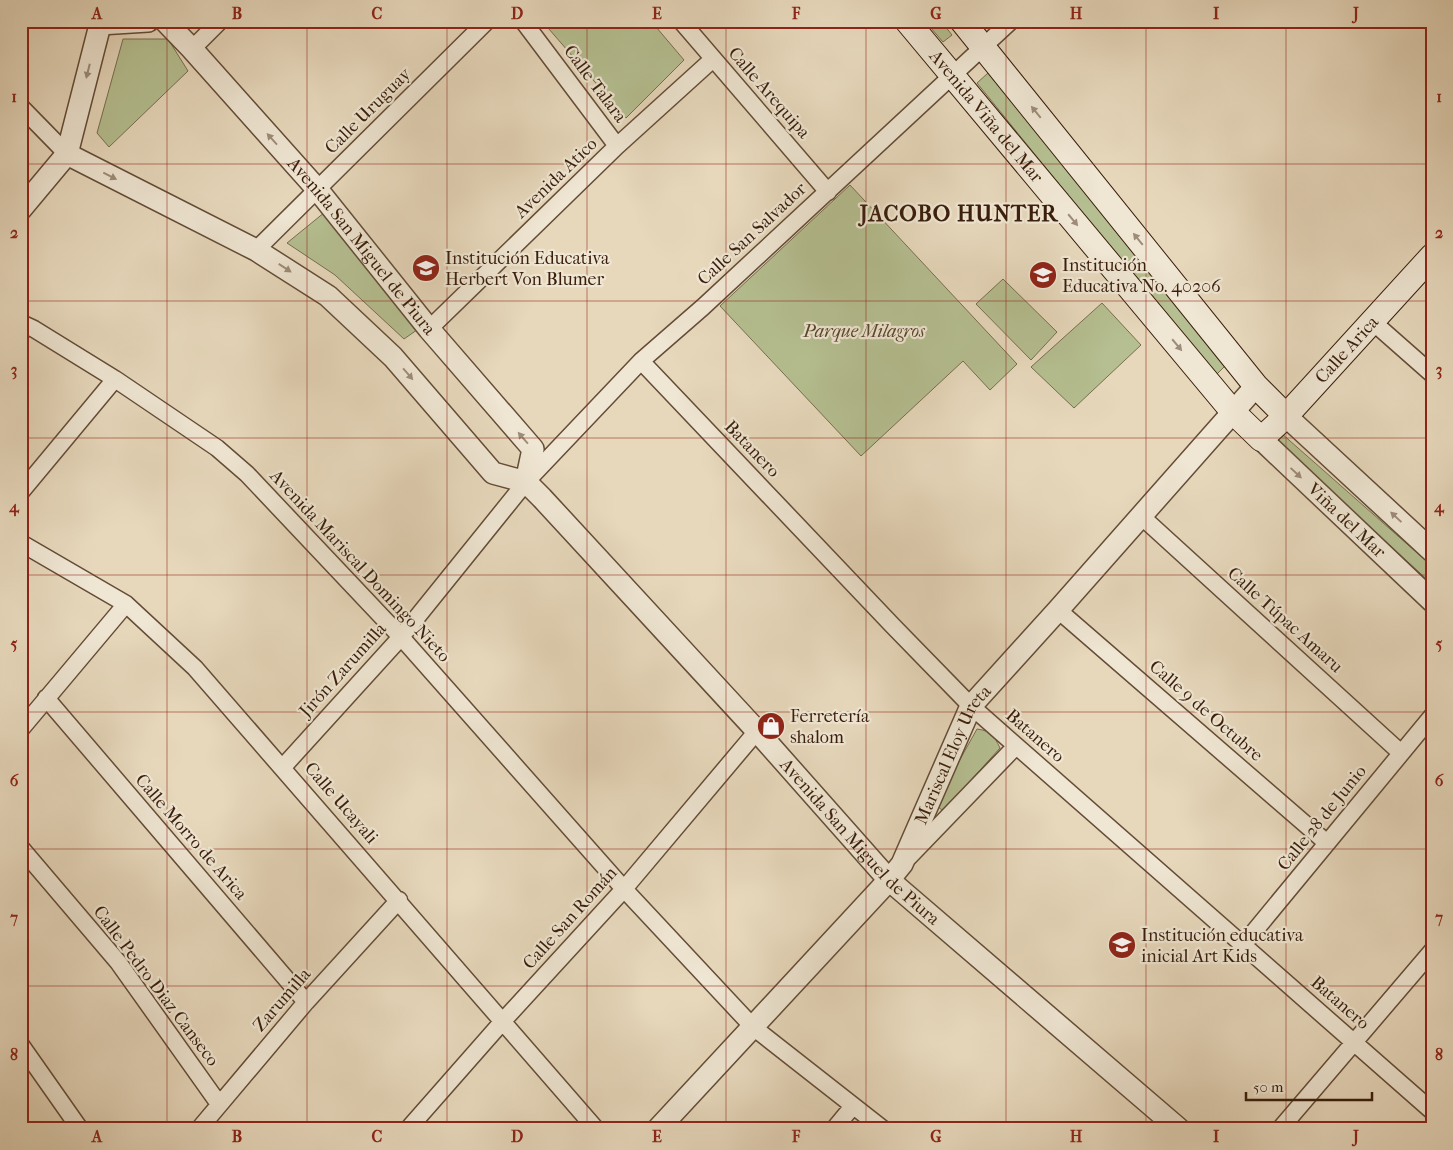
<svg xmlns="http://www.w3.org/2000/svg" width="1453" height="1150" viewBox="0 0 1453 1150" font-family="'IM FELL French Canon',serif">
<style>
.green{fill:#b5bf91;stroke:#776e4e}
.lines{fill:none;stroke-linecap:round;stroke-linejoin:round}
.minor-casing{stroke:#644c37;stroke-width:19}
.tertiary-casing{stroke:#644c37;stroke-width:24}
.secondary-casing{stroke:#391d0b;stroke-width:26}
.minor{stroke:#efe6d3;stroke-width:16}
.tertiary{stroke:#efe6d3;stroke-width:21}
.secondary{stroke:#efe6d3;stroke-width:24}
.oneway{fill:#9d8c79}
.grid{fill:none;stroke:#8f2418;stroke-width:1;stroke-opacity:0.55}
.labels{text-anchor:middle;dominant-baseline:central;stroke-width:4.5;stroke-linejoin:round;paint-order:stroke}
.street-label{font-size:18px;fill:#391d0b;stroke:#efe6d3}
.poi-label{font-size:18px;fill:#391d0b;stroke:#efe6d3;text-anchor:start}
.park-label{font-size:18px;font-style:italic;fill:#58462c;stroke:#efe6d3}
.district-label{font-size:22px;font-weight:bold;letter-spacing:1px;fill:#391d0b;stroke:#efe6d3}
.neatline{fill:none;stroke:#8f2418;stroke-width:2}
.grid-label{font-size:16px;text-anchor:middle;font-weight:bold;fill:#8f2418}
</style>
<rect width="100%" height="100%" fill="#e7d8bc"/>
<filter id="stains"><feTurbulence type="fractalNoise" baseFrequency=".004" numOctaves="4"/><feColorMatrix values="0 0 0 0 .2 0 0 0 0 .09 0 0 0 0 .02 0 0 0 .5 -.17"/></filter>
<radialGradient id="worn" r=".72"><stop offset=".6" stop-color="#630" stop-opacity="0"/><stop offset="1" stop-color="#630" stop-opacity=".3"/></radialGradient>
<!-- green -->
<path class="green" d="M 542,21 L 651,21 L 684,60 L 626,118 Z
M 925,21 L 941,21 L 952,35 L 943,42 Z
M 123,39 L 168,39 L 188,71 L 109,147 L 97,133 Z
M 988,73 L 1226,365 L 1215,376 L 977,83 Z
M 850,185 L 1017,364 L 990,390 L 963,361 L 861,456 L 720,306 Z
M 325,212 L 424,325 L 404,339 L 335,275 L 287,243 Z
M 1003,279 L 1057,332 L 1031,360 L 976,304 Z
M 1102,303 L 1141,345 L 1074,408 L 1031,367 Z
M 1281,433 L 1432,566 L 1432,584 L 1272,438 Z
M 977,729 C 992,731 994,736 1000,748 L 943,811 L 935,804 Z"/>
<g class="lines">
<defs>
<path id="minor" d="M 523,21 L 617,146
M 681,21 L 828,192
M 192,49 L 220,21
M 21,107 L 67,154
M 256,250 L 487,21
M 1373,322 L 1432,374
M 21,323 L 34,329 L 115,379 L 217,448 L 247,474 L 401,637 L 624,889 L 753,1027 L 883,1129
M 429,329 L 617,146 L 713,59
M 641,361 L 893,626 L 971,706 L 1432,1111
M 21,492 L 115,379
M 1141,516 L 1401,753
M 21,543 L 126,604 L 195,668 L 596,1129
M 1058,610 L 1327,843
M 46,698 L 306,1002
M 21,729 L 126,604
M 283,767 L 401,637 L 526,482 L 641,361 L 703,307 L 1011,21
M 21,848 L 118,962 L 219,1104
M 909,857 L 1016,746
M 1243,945 L 1432,716
M 21,1045 L 80,1129
M 199,1129 L 306,1002 L 399,900
M 408,1129 L 503,1021 L 624,889 L 757,731
M 834,1129 L 853,1106
M 1280,1129 L 1432,951"/>
<g id="tertiary">
<path id="s1" d="M 165,21 L 192,49 L 317,189 L 429,329 L 533,449 L 526,482"/>
<path d="M 100,24 L 148,21"/>
<path id="s2" d="M 67,154 L 256,250 L 328,296 L 393,357 L 493,473 L 526,482 L 542,498 L 757,731 L 889,880 L 1179,1129"/>
<path d="M 21,209 L 67,154 L 101,21"/>
<path d="M 1286,416 L 1432,551"/>
<path id="s3" d="M 1261,439 L 1432,601"/>
<path id="s4" d="M 658,1129 L 889,880 L 902,864 L 971,706 L 1058,610 L 1256,386"/>
</g>
<g id="secondary">
<path id="s5" d="M 907,21 L 1233,412 L 1261,439 L 1286,416 L 1432,256"/>
<path d="M 962,21 L 1256,386 L 1286,416"/>
</g>
</defs>
<!-- minor casing -->
<use href="#minor" class="minor-casing"/>
<!-- tertiary casing -->
<use href="#tertiary" class="tertiary-casing"/>
<!-- secondary casing -->
<use href="#secondary" class="secondary-casing"/>
<!-- minor -->
<use href="#minor" class="minor"/>
<!-- tertiary -->
<use href="#tertiary" class="tertiary"/>
<!-- secondary -->
<use href="#secondary" class="secondary"/>
</g>
<!-- one-way arrows -->
<defs><path id="oneway-solid" d="M-6-.8H1V-3.2L6.5 0L1 3.2V.8H-6Z" transform="scale(1.25)"/></defs>
<g class="oneway">
<use href="#oneway-solid" transform="translate(88 71) rotate(104)"/>
<use href="#oneway-solid" transform="translate(1036 112) rotate(-129)"/>
<use href="#oneway-solid" transform="translate(272 139) rotate(-132)"/>
<use href="#oneway-solid" transform="translate(110 176) rotate(27)"/>
<use href="#oneway-solid" transform="translate(1073 220) rotate(50)"/>
<use href="#oneway-solid" transform="translate(1138 239) rotate(-129)"/>
<use href="#oneway-solid" transform="translate(285 268) rotate(33)"/>
<use href="#oneway-solid" transform="translate(1177 345) rotate(50)"/>
<use href="#oneway-solid" transform="translate(408 374) rotate(49)"/>
<use href="#oneway-solid" transform="translate(523 438) rotate(-131)"/>
<use href="#oneway-solid" transform="translate(1296 473) rotate(43)"/>
<use href="#oneway-solid" transform="translate(1396 517) rotate(-137)"/>
</g>
<!-- grid -->
<path class="grid" d="M 167,21 L 167,1129M 307,21 L 307,1129M 447,21 L 447,1129M 587,21 L 587,1129M 726,21 L 726,1129M 866,21 L 866,1129M 1006,21 L 1006,1129M 1146,21 L 1146,1129M 1286,21 L 1286,1129M 21,164 L 1432,164M 21,301 L 1432,301M 21,438 L 1432,438M 21,575 L 1432,575M 21,712 L 1432,712M 21,849 L 1432,849M 21,986 L 1432,986"/>
<!-- icons -->
<defs>
<symbol id="school-disc" viewBox="-11 -11 22 22"><circle r="9.5" fill="#8f2418" stroke="#efe6d3"/><path d="M0-5L7-2L0 1L-7-2ZM-4 1L0 2.5L4 1V4Q0 6-4 4Z" fill="#fff"/></symbol>
<symbol id="shop-disc" viewBox="-11 -11 22 22"><circle r="9.5" fill="#8f2418" stroke="#efe6d3"/><path d="M-5-2.5h2.3a2.7 3.5 0 0 1 5.4 0H5L5.5 6h-11ZM-1.5-2.5h3a1.5 2.3 0 0 0-3 0Z" fill="#fff"/></symbol>
</defs>
<g fill-rule="evenodd">
<use href="#school-disc" x="410" y="252" width="32" height="32"/>
<use href="#school-disc" x="1027" y="259" width="32" height="32"/>
<use href="#shop-disc" x="755" y="710" width="32" height="32"/>
<use href="#school-disc" x="1106" y="929" width="32" height="32"/>
</g>
<g class="labels">
<!-- street labels -->
<g class="street-label">
<text transform="translate(595 84) rotate(53)">Calle Talara</text>
<text transform="translate(769 93) rotate(49)">Calle Arequipa</text>
<text transform="translate(368 111) rotate(-45)">Calle Uruguay</text>
<text stroke="none"><textPath href="#s5" startOffset="124">Avenida Viña del Mar</textPath></text>
<text transform="translate(556 178) rotate(-44)">Avenida Atico</text>
<text transform="translate(752 234) rotate(-43)">Calle San Salvador</text>
<text stroke="none"><textPath href="#s1" startOffset="299">Avenida San Miguel de Piura</textPath></text>
<text stroke="none"><textPath href="#s5" startOffset="672">Calle Arica</textPath></text>
<text transform="translate(752 449) rotate(46)">Batanero</text>
<text stroke="none"><textPath href="#s3" startOffset="118">Viña del Mar</textPath></text>
<text transform="translate(360 566) rotate(47)">Avenida Mariscal Domingo Nieto</text>
<text transform="translate(1285 620) rotate(42)">Calle Túpac Amaru</text>
<text transform="translate(343 670) rotate(-48)">Jirón Zarumilla</text>
<text transform="translate(1206 711) rotate(41)">Calle 9 de Octubre</text>
<text transform="translate(1035 736) rotate(41)">Batanero</text>
<text stroke="none"><textPath href="#s4" startOffset="481">Mariscal Eloy Ureta</textPath></text>
<text transform="translate(341 803) rotate(49)">Calle Ucayali</text>
<text transform="translate(1322 818) rotate(-51)">Calle 28 de Junio</text>
<text transform="translate(191 837) rotate(49)">Calle Morro de Arica</text>
<text stroke="none"><textPath href="#s2" startOffset="1065">Avenida San Miguel de Piura</textPath></text>
<text transform="translate(570 918) rotate(-48)">Calle San Román</text>
<text transform="translate(156 986) rotate(53)">Calle Pedro Diaz Canseco</text>
<text transform="translate(282 1000) rotate(-49)">Zarumilla</text>
<text transform="translate(1340 1003) rotate(41)">Batanero</text>
</g>
<!-- poi labels -->
<g class="poi-label">
<text x="445" y="258">Institución Educativa<tspan x="445" dy="21">Herbert Von Blumer</tspan></text>
<text x="1062" y="265">Institución<tspan x="1062" dy="21">Educativa No. 40206</tspan></text>
<text x="790" y="716">Ferretería<tspan x="790" dy="21">shalom</tspan></text>
<text x="1141" y="935">Institución educativa<tspan x="1141" dy="21">inicial Art Kids</tspan></text>
</g>
<!-- park labels -->
<g class="park-label">
<text x="864" y="331">Parque Milagros</text>
</g>
<!-- district labels -->
<g class="district-label">
<text x="959" y="214">JACOBO HUNTER</text>
</g>
</g>
<!-- margin -->
<rect width="1453" height="1150" fill="none" stroke="#e7d8bc" stroke-width="55"/>
<!-- scale -->
<path d="M1246 1092v8h126v-8" fill="none" stroke="#391d0b" stroke-width="2.5"/>
<text x="1253" y="1092" font-size="15" fill="#391d0b" stroke="#efe6d3" stroke-width="4" paint-order="stroke">50 m</text>
<rect x="28" y="28" width="1398" height="1094" class="neatline"/>
<g class="grid-label">
<text x="97" y="19">A</text>
<text x="237" y="19">B</text>
<text x="377" y="19">C</text>
<text x="517" y="19">D</text>
<text x="657" y="19">E</text>
<text x="796" y="19">F</text>
<text x="936" y="19">G</text>
<text x="1076" y="19">H</text>
<text x="1216" y="19">I</text>
<text x="1356" y="19">J</text>
<text x="14" y="102">1</text>
<text x="1439" y="102">1</text>
<text x="14" y="238">2</text>
<text x="1439" y="238">2</text>
<text x="14" y="375">3</text>
<text x="1439" y="375">3</text>
<text x="14" y="512">4</text>
<text x="1439" y="512">4</text>
<text x="14" y="649">5</text>
<text x="1439" y="649">5</text>
<text x="14" y="786">6</text>
<text x="1439" y="786">6</text>
<text x="14" y="923">7</text>
<text x="1439" y="923">7</text>
<text x="14" y="1060">8</text>
<text x="1439" y="1060">8</text>
<text x="97" y="1142">A</text>
<text x="237" y="1142">B</text>
<text x="377" y="1142">C</text>
<text x="517" y="1142">D</text>
<text x="657" y="1142">E</text>
<text x="796" y="1142">F</text>
<text x="936" y="1142">G</text>
<text x="1076" y="1142">H</text>
<text x="1216" y="1142">I</text>
<text x="1356" y="1142">J</text>
</g>
<rect width="100%" height="100%" filter="url(#stains)"/>
<rect width="100%" height="100%" fill="url(#worn)"/>
</svg>
